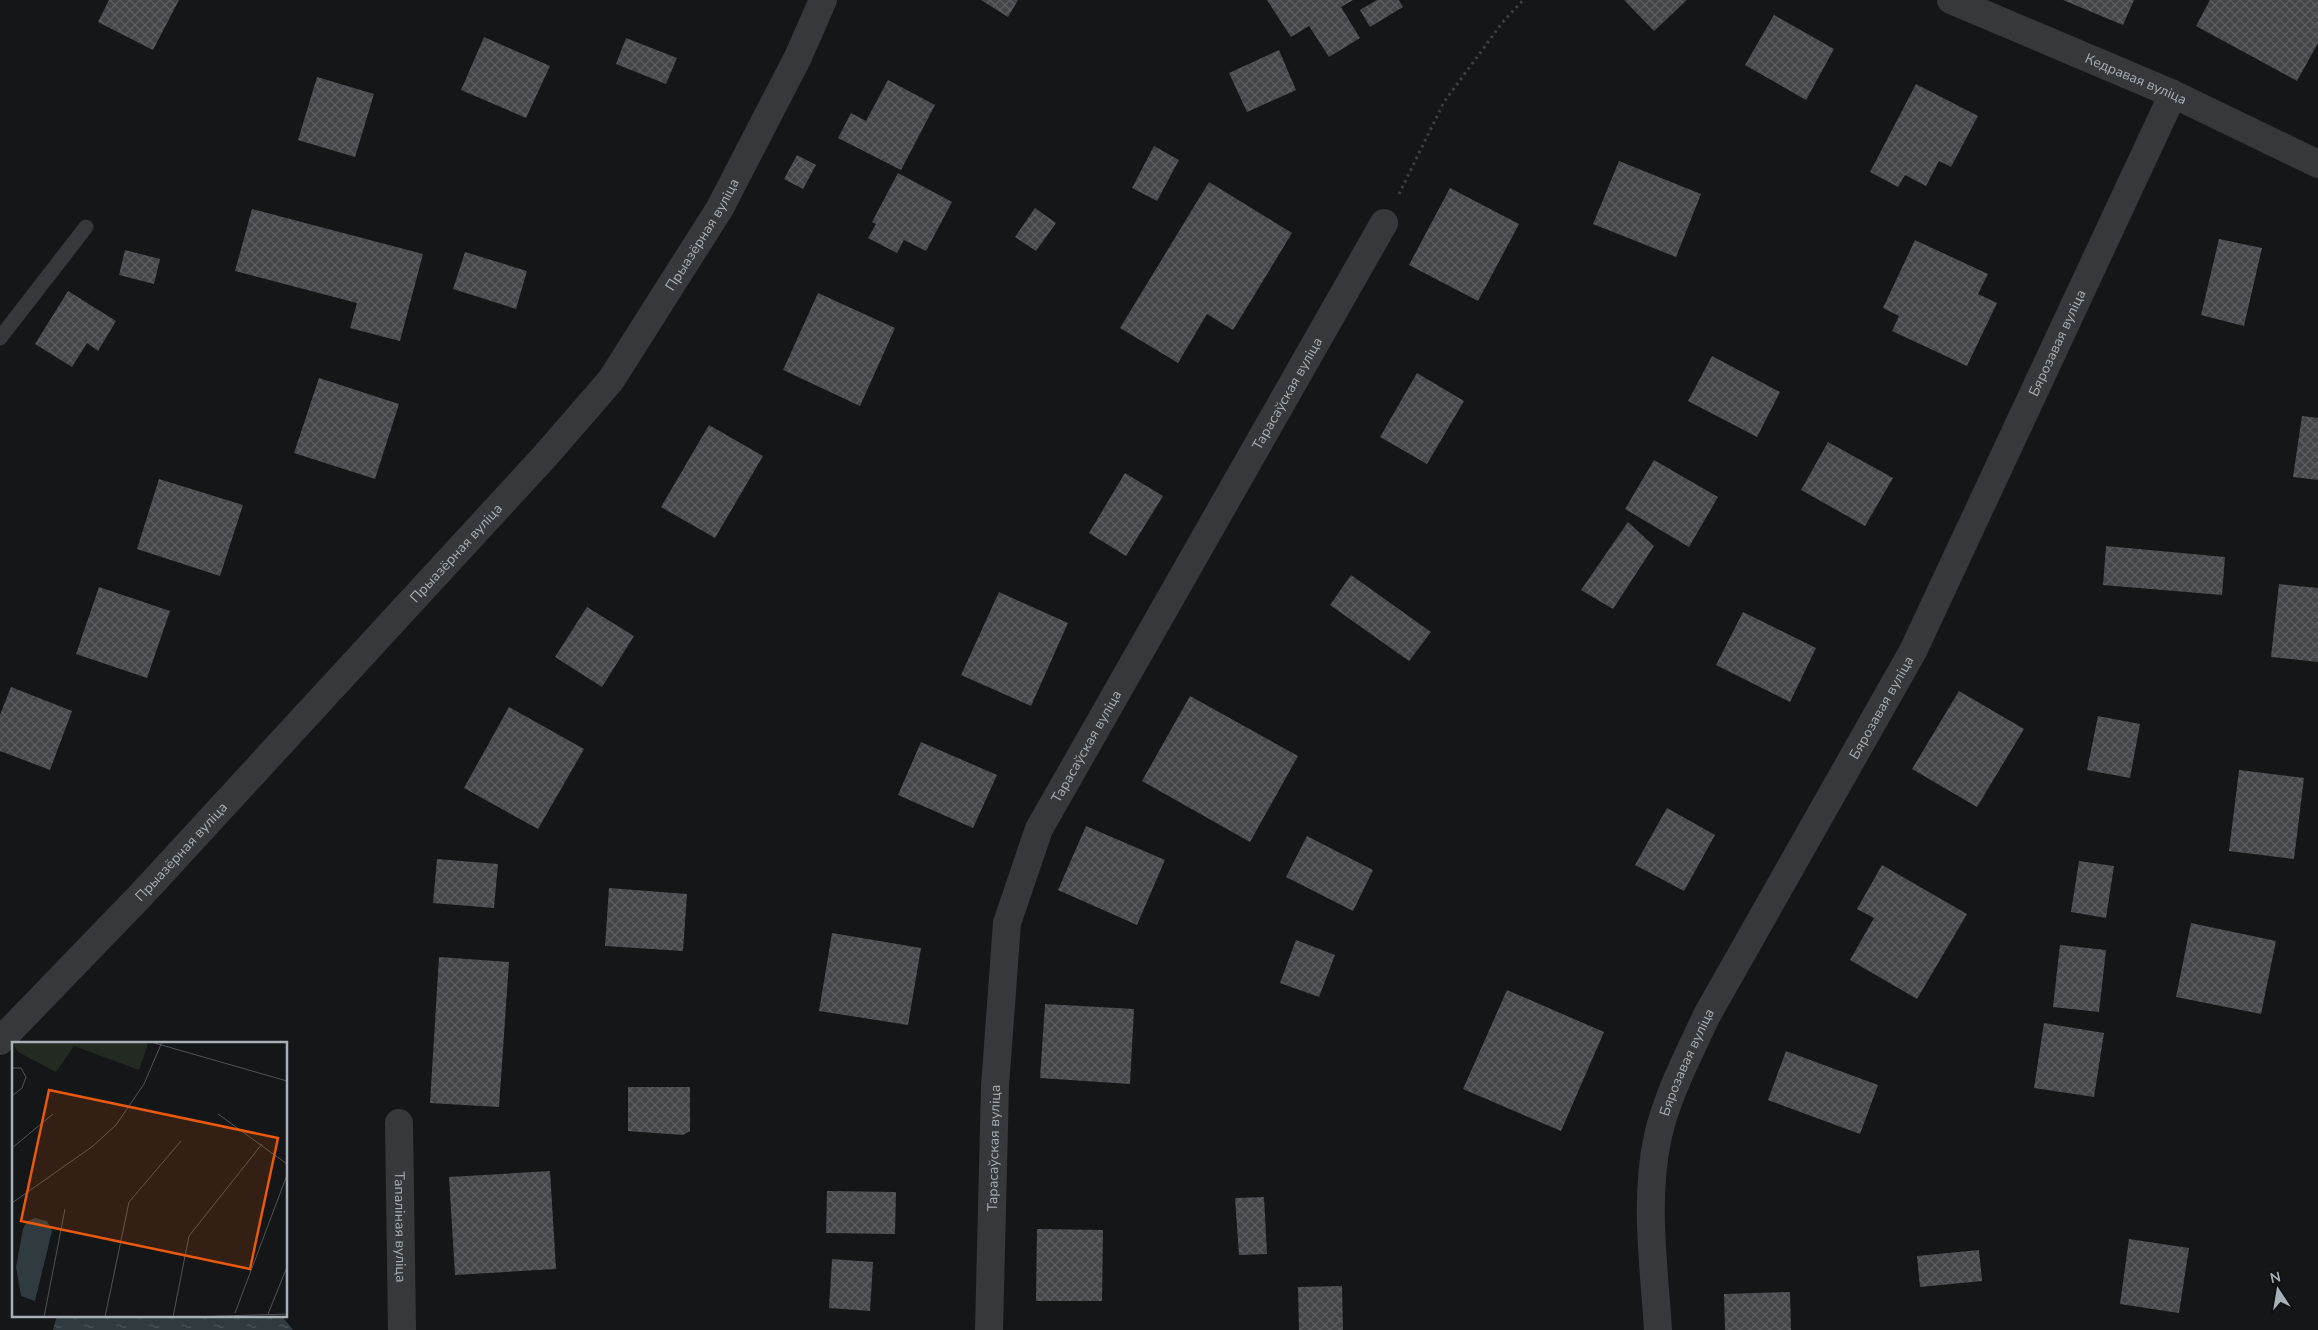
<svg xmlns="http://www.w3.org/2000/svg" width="2318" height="1330" viewBox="0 0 2318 1330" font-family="'Nunito Sans',sans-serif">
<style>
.water{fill:url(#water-ripples)}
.building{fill:url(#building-cross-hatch)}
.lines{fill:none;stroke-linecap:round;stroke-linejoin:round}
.path{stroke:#3d4043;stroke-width:3;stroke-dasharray:2.5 4;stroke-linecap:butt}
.service{stroke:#36383c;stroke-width:15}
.minor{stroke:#36383c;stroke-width:28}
.labels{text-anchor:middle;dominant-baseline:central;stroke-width:4.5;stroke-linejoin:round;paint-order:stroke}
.street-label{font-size:14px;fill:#a8afb6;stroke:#101112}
.inset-road{fill:none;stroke:#505357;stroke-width:1}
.view{fill:#e8590c;fill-opacity:0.15;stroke:#e8590c;stroke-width:2.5}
.inset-edge{fill:none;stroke:#a8afb6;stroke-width:2.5}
</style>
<defs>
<pattern id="water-ripples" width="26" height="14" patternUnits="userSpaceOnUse" patternTransform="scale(1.25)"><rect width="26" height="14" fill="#2f3b3f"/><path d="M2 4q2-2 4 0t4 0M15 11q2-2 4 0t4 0" fill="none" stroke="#4a5558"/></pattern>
<pattern id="building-cross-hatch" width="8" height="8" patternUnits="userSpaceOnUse" patternTransform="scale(1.25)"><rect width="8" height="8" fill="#44464a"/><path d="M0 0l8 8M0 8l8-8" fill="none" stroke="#5c5e62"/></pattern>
</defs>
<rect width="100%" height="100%" fill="#151617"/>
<!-- water -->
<path class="water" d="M 61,1316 L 282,1316 L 293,1330 L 53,1330 L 56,1319 Z"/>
<!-- building -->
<path class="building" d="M 109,0 L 179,0 L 153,50 L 98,22 Z
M 981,0 L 1018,0 L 1008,17 Z
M 1267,0 L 1353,0 L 1341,7 L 1360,38 L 1329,57 L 1309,26 L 1291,37 Z
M 1377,0 L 1399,0 L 1403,7 L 1370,27 L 1360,10 Z
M 1624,0 L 1687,0 L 1654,31 Z
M 2063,0 L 2134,0 L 2123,25 Z
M 2210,0 L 2318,0 L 2318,43 L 2297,81 L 2196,26 Z
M 1774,15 L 1834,49 L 1806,100 L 1745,65 Z
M 484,37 L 550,66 L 526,118 L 461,90 Z
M 626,38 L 677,58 L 666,84 L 616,64 Z
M 1279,50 L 1296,90 L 1247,112 L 1229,73 Z
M 317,77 L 374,94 L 355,157 L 298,140 Z
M 888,80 L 935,105 L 901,170 L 838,138 L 851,113 L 866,121 Z
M 1916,84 L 1978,116 L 1951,167 L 1939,161 L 1926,186 L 1905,175 L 1898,187 L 1870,172 Z
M 1154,146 L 1179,160 L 1157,201 L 1132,188 Z
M 797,155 L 816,165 L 803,189 L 784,179 Z
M 1619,161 L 1701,194 L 1676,257 L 1593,224 Z
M 898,173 L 952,202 L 926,251 L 904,240 L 897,253 L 868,238 L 876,224 L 872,222 Z
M 1209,182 L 1292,233 L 1233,330 L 1207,314 L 1178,363 L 1120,328 Z
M 1450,188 L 1519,224 L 1478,301 L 1409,265 Z
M 1035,208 L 1056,223 L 1036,251 L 1015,237 Z
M 252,209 L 423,254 L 400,341 L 350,328 L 357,303 L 235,271 Z
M 2219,239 L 2262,248 L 2244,326 L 2201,315 Z
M 1915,240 L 1988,274 L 1978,294 L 1997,303 L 1967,366 L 1892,331 L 1899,316 L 1883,308 Z
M 125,250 L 160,259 L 154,284 L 119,275 Z
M 465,252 L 527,271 L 516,309 L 453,289 Z
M 68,291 L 116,321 L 98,351 L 87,343 L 72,367 L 35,344 Z
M 818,293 L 895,328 L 860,406 L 783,370 Z
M 1712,356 L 1780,392 L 1757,437 L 1688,401 Z
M 1417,373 L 1464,401 L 1427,464 L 1380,437 Z
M 319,378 L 399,404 L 375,479 L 294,453 Z
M 2302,416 L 2318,418 L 2318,480 L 2293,477 Z
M 709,425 L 763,456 L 715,538 L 661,507 Z
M 1828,442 L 1893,478 L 1865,526 L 1801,490 Z
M 1654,460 L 1718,497 L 1689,547 L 1625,509 Z
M 1125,473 L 1163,496 L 1126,556 L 1089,533 Z
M 159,479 L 243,505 L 220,576 L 137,549 Z
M 1628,522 L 1654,546 L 1613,609 L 1581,590 Z
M 2106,546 L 2225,557 L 2222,595 L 2103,585 Z
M 1351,575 L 1431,632 L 1409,661 L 1330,605 Z
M 2279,584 L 2318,588 L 2318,662 L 2271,657 Z
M 99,587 L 170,611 L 147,678 L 76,654 Z
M 999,592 L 1068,623 L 1031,706 L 961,675 Z
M 587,607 L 634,636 L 602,687 L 555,657 Z
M 1743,612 L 1816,648 L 1790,702 L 1716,665 Z
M 11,687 L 72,711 L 50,770 L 0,751 L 0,715 Z
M 1959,691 L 2024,729 L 1977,807 L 1912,769 Z
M 1190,696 L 1298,756 L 1250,842 L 1142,781 Z
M 509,707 L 584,749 L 538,829 L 464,788 Z
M 2098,716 L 2140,724 L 2130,778 L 2087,770 Z
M 921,742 L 997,775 L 973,828 L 898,795 Z
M 2239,770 L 2304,778 L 2294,859 L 2229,851 Z
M 1667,808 L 1715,835 L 1684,891 L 1635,865 Z
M 1086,826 L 1165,860 L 1137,925 L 1058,890 Z
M 1307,836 L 1373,870 L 1353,911 L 1286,877 Z
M 437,859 L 498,864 L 494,908 L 433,903 Z
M 2079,861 L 2114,866 L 2106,918 L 2071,912 Z
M 1882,865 L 1967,914 L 1917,999 L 1850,960 L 1874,918 L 1857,909 Z
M 609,888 L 687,894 L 683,951 L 605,946 Z
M 2191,923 L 2276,941 L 2261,1014 L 2176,997 Z
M 832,933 L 921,948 L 908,1025 L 819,1011 Z
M 1296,940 L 1335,955 L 1319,997 L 1280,983 Z
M 2060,945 L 2106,950 L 2099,1012 L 2053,1007 Z
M 439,957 L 509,962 L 499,1107 L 430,1103 Z
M 1507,990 L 1604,1032 L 1561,1131 L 1463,1089 Z
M 1045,1004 L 1134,1009 L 1130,1084 L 1040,1078 Z
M 2044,1023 L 2104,1033 L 2094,1097 L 2034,1088 Z
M 1786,1051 L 1878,1085 L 1860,1134 L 1768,1100 Z
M 628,1087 L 690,1087 L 690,1131 L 683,1135 L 628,1131 Z
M 550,1171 L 556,1269 L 455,1275 L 449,1177 Z
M 827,1191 L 896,1192 L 895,1234 L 826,1233 Z
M 1264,1197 L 1267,1254 L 1239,1255 L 1235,1198 Z
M 1037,1229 L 1103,1230 L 1102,1301 L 1036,1301 Z
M 2129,1239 L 2189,1248 L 2179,1313 L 2120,1304 Z
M 1979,1250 L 1982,1281 L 1920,1287 L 1917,1256 Z
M 832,1259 L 873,1262 L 870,1311 L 829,1308 Z
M 1342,1286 L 1343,1330 L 1299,1330 L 1298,1287 Z
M 1790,1292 L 1791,1330 L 1725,1330 L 1724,1294 Z"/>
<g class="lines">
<!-- path -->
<path class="path" d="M 1399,194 L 1444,102 L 1502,23 L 1523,0"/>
<!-- service -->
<path class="service" d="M 0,338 L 86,227"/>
<!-- minor -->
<g class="minor">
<path id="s1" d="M 1951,0 L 2173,94 L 2318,164"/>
<path id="s2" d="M 0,1041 L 142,894 L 546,455 L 611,380 L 720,208 L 798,57 L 823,0"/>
<path id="s3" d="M 399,1123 L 402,1330"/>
<path id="s4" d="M 989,1330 L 995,1086 L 1007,923 L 1039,829 L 1384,223"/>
<path id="s5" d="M 1658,1330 C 1654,1266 1644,1199 1658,1136 C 1667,1095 1690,1052 1707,1015 L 1913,651 L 2173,94"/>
</g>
</g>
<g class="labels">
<!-- street labels -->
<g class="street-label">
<text stroke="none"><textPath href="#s1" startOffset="201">Кедравая вуліца</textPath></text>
<text stroke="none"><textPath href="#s2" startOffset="1072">Прыазёрная вуліца</textPath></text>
<text stroke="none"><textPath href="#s5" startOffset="1084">Бярозавая вуліца</textPath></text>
<text stroke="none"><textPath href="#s4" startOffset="1008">Тарасаўская вуліца</textPath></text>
<text stroke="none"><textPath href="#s2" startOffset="668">Прыазёрная вуліца</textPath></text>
<text stroke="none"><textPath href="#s5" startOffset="679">Бярозавая вуліца</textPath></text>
<text stroke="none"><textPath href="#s4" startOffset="602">Тарасаўская вуліца</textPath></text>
<text stroke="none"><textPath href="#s2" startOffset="262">Прыазёрная вуліца</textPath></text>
<text stroke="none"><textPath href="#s5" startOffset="274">Бярозавая вуліца</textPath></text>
<text stroke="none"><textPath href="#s4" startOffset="182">Тарасаўская вуліца</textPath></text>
<text stroke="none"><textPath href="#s3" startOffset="104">Тапаліная вуліца</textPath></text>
</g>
</g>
<!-- overview -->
<g transform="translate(12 1042)">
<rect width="275" height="275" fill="#151617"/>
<path d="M 0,0 L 131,0 L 136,2 L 127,28 L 62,4 L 44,30 L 6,10 Z" fill="#222a22"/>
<path d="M 23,176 L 35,179 L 40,189 L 23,259 L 9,254 L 4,225 L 11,187 L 15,179 Z" fill="#2f3b3f"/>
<path class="inset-road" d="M 139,0 L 275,39M 0,26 L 9,26 L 14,35 L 10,46 L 0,54M 206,72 L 275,122M 0,106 L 41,72M 0,161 L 81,104 L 104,83 L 132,42 L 150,0M 223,271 L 275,133M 256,272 L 275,225M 32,275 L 53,167M 93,275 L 117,160 L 169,99M 161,275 L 177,194 L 250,102M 179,275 L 275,272"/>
<path class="view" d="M 37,48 L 266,96 L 238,227 L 9,179 Z"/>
<rect width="275" height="275" class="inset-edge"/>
</g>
<!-- north arrow -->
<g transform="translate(2278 1290) rotate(348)" stroke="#101112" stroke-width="4" paint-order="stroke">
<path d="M0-4L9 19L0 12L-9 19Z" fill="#a8afb6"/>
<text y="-8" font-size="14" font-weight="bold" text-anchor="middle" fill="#a8afb6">N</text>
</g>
</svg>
